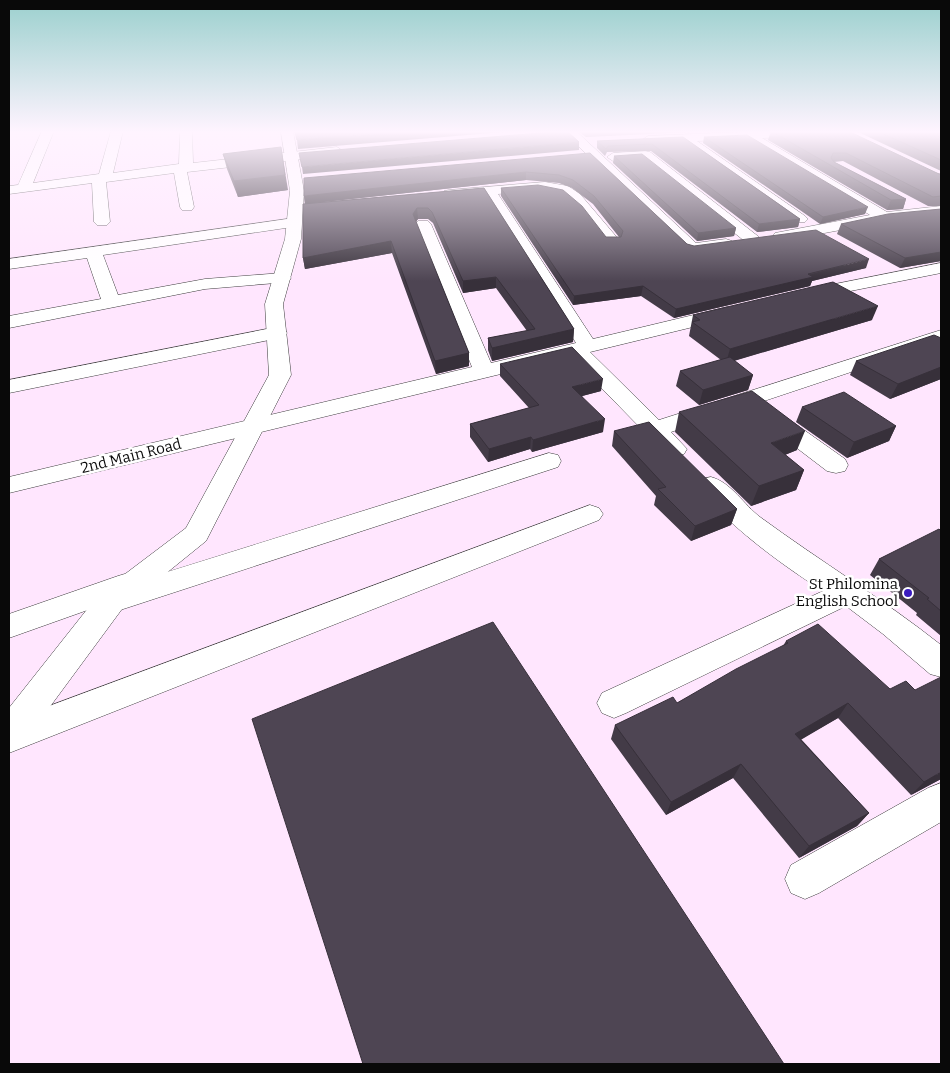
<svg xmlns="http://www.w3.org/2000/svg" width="950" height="1073" viewBox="0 0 950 1073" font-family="Bitter,serif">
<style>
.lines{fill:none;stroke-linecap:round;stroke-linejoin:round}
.minor-casing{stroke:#3c3c3c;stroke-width:1}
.tertiary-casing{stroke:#3c3c3c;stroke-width:1}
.minor{fill:#fff;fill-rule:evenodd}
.tertiary{fill:#fff;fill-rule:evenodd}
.wall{fill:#433b47}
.shaded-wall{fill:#37303a}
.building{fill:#4e4553;stroke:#37303a}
.poi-dot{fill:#3b1cbf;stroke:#fff;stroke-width:2}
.labels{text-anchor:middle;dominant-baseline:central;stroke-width:5;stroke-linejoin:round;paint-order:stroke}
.street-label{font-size:15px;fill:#090909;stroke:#fff}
.poi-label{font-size:15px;fill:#090909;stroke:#fff;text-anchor:end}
</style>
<rect width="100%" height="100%" fill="#ffe6fe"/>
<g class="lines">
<defs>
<path id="minor" d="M 42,131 L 54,131 L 33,183 L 99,174 L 111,131 L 123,131 L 113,173 L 179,164 L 180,131 L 192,131 L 193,163 L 337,147 L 343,151 L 337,155 L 187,172 L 194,207 L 192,210 L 182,210 L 180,207 L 174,173 L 106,182 L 110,222 L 107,225 L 97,225 L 94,222 L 92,183 L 9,194 L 9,186 L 18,185 Z
M 563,131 L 576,131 L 696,243 L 726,239 L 732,241 L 734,244 L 732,247 C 719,251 699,255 686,251 Z
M 766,131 L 848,131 L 842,135 L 762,138 L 887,212 L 941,206 L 941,215 L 884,222 L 781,241 L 775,239 L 773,236 L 775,233 L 870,215 L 746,139 L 697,141 L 805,216 L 808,219 L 805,222 L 795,222 L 682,142 L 648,144 L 642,140 L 648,136 Z
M 645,151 L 650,152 L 759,237 L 761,240 L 759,243 L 747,243 L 642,159 L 613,161 L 607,157 L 613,153 Z
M 545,182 L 568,186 L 580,194 L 620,241 L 618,244 L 606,244 C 594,230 576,201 560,193 C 545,186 515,193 498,194 L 593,339 L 727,307 L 734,309 L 736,313 L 734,317 L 590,352 L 659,420 L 941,330 L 941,342 L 671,432 L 687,449 L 684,454 L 675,456 L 666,454 L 571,357 L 9,493 L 9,477 L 472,367 L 415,224 L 418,221 L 428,221 L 431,224 L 491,363 L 576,343 L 485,195 L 449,198 L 444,197 L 442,194 L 444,191 L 449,190 Z
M 294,218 L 299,220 L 302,223 L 299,226 L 103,255 L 118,295 L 205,279 L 282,273 L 288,274 L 291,278 L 288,282 L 205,289 L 9,328 L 9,316 L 101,299 L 87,258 L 9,269 L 9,259 Z
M 941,263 L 941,273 L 805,300 L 799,299 L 796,295 L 799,291 L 805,290 Z
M 277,327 L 284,329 L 287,333 L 284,337 L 9,393 L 9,380 Z
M 772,411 L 780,413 L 845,459 L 848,465 L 845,471 L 836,473 L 827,471 L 764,423 L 761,418 L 764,413 Z
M 549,453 L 558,455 L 561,461 L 558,467 L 111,613 L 100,609 L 99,606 L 9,638 L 9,614 L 118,576 L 128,573 L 138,576 L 141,580 Z
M 711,477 C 731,482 744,505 760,517 C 820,561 883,599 941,645 L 941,677 L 930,674 L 883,634 L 846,606 L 626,713 L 614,718 L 602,713 L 597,703 L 602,693 L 823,591 C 785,567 722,522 698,485 L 702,479 Z
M 590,505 L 599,508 L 603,514 L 599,520 L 9,753 L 9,721 Z
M 941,783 L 941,822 L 819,893 L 805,899 L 791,893 L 785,879 L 791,865 L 928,788 Z"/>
<path id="tertiary" d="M 281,131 L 293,131 L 304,191 L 301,239 L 283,304 L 291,375 L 206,541 L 122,609 L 21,746 L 9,751 L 9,708 L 100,593 L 186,528 L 269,375 L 265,304 L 285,239 L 290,191 Z"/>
</defs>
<!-- minor casing -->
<use href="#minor" class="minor-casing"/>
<!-- tertiary casing -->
<use href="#tertiary" class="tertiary-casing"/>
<!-- minor -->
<use href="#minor" class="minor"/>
<!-- tertiary -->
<use href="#tertiary" class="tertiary"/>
</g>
<!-- wall -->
<path class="wall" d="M 578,131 L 712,131 L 586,137 Z
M 771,131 L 941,174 L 941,206 L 928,206 L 843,161 L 834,162 L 906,199 L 903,209 L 887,210 L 768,140 Z
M 856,131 L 941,131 L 941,171 Z
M 683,137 L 800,219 L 798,227 L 757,232 L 651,151 L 607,152 L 605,156 L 597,148 L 597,141 Z
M 704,137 L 865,214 L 820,224 L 703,143 Z
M 590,153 L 687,244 L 694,246 L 866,268 L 812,281 L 810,286 L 674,318 L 641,296 L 573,305 L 501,196 L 501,188 L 606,237 L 619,237 L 593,204 L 572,188 L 559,183 L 526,180 L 305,204 L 304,196 Z
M 223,154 L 288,190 L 238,197 L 227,169 Z
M 614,156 L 736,228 L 734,236 L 697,241 L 613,163 Z
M 484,188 L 574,329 L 573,342 L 492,361 L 488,350 L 488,338 L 527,331 L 496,288 L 463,293 L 433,223 L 428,219 L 418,219 L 416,222 L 469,353 L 469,366 L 436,374 L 392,253 L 305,269 L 303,258 L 303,204 Z
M 941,209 L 941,262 L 941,261 L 900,268 L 837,234 L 841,224 Z
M 693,315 L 872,320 L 734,361 L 753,375 L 748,390 L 699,405 L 676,386 L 680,371 L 721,360 L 689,336 Z
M 941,338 L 941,379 L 890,399 L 850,375 L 856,361 Z
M 500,364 L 601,391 L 582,396 L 603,432 L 532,452 L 530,449 L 488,462 L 470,437 L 470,424 L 529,408 L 500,376 Z
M 802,407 L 896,426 L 889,441 L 847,458 L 796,422 Z
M 679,412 L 797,450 L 785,455 L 804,470 L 796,490 L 751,506 L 675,432 Z
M 614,431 L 737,509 L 731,525 L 691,541 L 654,505 L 656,496 L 612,446 Z
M 941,531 L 941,636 L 916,615 L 917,613 L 870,575 L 879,559 Z
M 786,641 L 941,779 L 911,795 L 838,718 L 801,739 L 869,813 L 857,826 L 799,858 L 733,778 L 666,815 L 611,739 L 615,725 L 677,703 L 783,646 Z"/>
<!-- shaded-wall -->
<path class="shaded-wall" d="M 413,131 L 517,131 L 298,149 L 297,140 Z
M 579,142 L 579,150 L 303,174 L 302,167 Z
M 281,147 L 288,190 L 238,197 L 234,181 Z
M 526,172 L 526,180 L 305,204 L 304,196 Z
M 906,199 L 903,209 L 887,210 L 891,200 Z
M 868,207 L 865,214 L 820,224 L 823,217 Z
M 417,208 L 418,219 L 413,225 L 413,214 Z
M 800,219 L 798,227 L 757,232 L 759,224 Z
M 736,228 L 734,236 L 697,241 L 698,233 Z
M 391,241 L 392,253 L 305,269 L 303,258 Z
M 941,252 L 941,261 L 900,268 L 905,258 Z
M 869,259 L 866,268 L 812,281 L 810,286 L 674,318 L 676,309 Z
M 496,277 L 496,288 L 463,293 L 463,281 Z
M 643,286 L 641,296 L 573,305 L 574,296 Z
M 878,306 L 872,320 L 726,363 L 730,349 Z
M 574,329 L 573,342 L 492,361 L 492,348 Z
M 469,353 L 469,366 L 436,374 L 435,361 Z
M 941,367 L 941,379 L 890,399 L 898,384 Z
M 753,375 L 748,390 L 699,405 L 703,390 Z
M 603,379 L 601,391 L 571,399 L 572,387 Z
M 605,419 L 603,432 L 532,452 L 533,440 Z
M 896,426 L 889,441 L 847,458 L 854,442 Z
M 805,431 L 797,450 L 764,463 L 771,443 Z
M 531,437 L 530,449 L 488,462 L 489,449 Z
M 804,470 L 796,490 L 751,506 L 759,486 Z
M 737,509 L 731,525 L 691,541 L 695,526 Z
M 848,703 L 838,718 L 787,748 L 795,734 Z
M 741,764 L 733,778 L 666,815 L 671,802 Z
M 941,772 L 941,779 L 911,795 L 924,782 Z
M 869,813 L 857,826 L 799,858 L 809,846 Z"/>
<!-- building -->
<path class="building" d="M 307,131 L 413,131 L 297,140 L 295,132 Z
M 564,131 L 567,131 L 579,142 L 302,167 L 299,153 Z
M 771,131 L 848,131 L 939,174 L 941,174 L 941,196 L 933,197 L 846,153 L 833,153 L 831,158 L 834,162 L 906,199 L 891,200 Z
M 877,131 L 941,131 L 941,160 Z
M 747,135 L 868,207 L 823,217 L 704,137 Z
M 683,137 L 800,219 L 759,224 L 652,144 L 608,146 L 606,149 L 597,141 Z
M 281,147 L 285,175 L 234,181 L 223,154 Z
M 590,153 L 687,244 L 694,246 L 816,230 L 869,259 L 808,274 L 813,277 L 676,309 L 643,286 L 574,296 L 501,188 L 538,185 L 563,190 L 582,206 L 606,237 L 621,237 L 623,231 L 594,196 L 573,180 L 559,175 L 526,172 L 304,196 L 304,178 Z
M 642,154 L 736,228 L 698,233 L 614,156 Z
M 484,188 L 574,329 L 492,348 L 488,338 L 535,329 L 496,277 L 463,281 L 432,212 L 428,208 L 417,208 L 413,214 L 469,353 L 435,361 L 391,241 L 303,258 L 303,204 Z
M 941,209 L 941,252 L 905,258 L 841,224 L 888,214 Z
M 833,282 L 878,306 L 730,349 L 692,322 L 700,320 L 693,315 Z
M 934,335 L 941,338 L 941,367 L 898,384 L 856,361 Z
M 572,347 L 603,379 L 572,387 L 605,419 L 533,440 L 531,437 L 489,449 L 470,424 L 539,405 L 500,364 Z
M 730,357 L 753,375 L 703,390 L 680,371 Z
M 752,391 L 805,431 L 771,443 L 804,470 L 759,486 L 679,412 Z
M 844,392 L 896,426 L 854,442 L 802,407 Z
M 649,422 L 737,509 L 695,526 L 658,489 L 666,487 L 614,431 Z
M 939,529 L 941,531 L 941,611 L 927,599 L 929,598 L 879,559 Z
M 493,622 L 784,1064 L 363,1064 L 252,719 Z
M 818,624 L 890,689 L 906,681 L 915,690 L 941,677 L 941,772 L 924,782 L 848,703 L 795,734 L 869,813 L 809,846 L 741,764 L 671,802 L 615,725 L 673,697 L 677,703 L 736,669 L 788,643 L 786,641 Z"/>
<!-- sky -->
<linearGradient id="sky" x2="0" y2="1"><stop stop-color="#9bd0ce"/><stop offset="0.47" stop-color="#fff4ff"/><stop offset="1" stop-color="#fff4ff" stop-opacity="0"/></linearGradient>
<rect width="950" height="281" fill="url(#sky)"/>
<!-- markers -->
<circle class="poi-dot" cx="908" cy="593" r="5"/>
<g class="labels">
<!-- street labels -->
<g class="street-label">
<text transform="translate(131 456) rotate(-14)">2nd Main Road</text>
</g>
<!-- poi labels -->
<g class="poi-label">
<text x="898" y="584">St Philomina<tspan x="898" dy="17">English School</tspan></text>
</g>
</g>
<!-- border -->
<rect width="950" height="1073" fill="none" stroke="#090909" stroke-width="20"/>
</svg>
